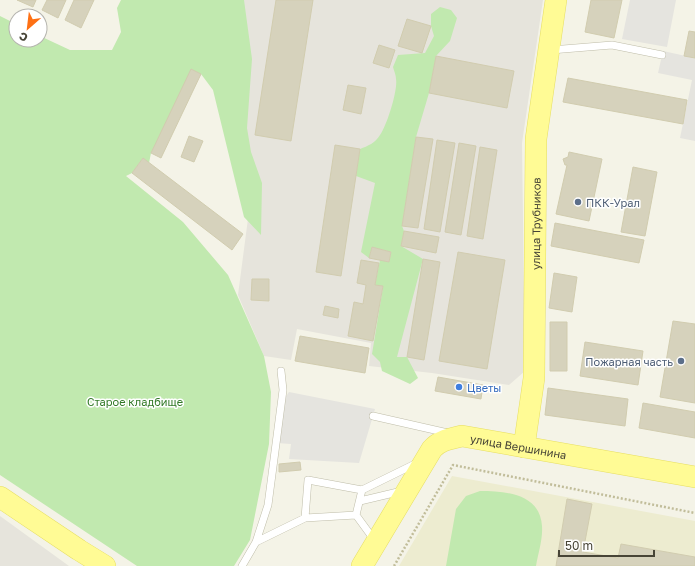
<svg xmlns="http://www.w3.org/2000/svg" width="695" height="566" viewBox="0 0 695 566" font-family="'Golos Text',sans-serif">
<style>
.industrial{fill:#e6e4dc}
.education{fill:#edecd0}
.green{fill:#c1e9af}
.parking{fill:#e5e4df}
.building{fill:#d6d2bc;stroke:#d1ccaf}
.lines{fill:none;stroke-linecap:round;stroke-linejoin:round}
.service-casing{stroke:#bfbda9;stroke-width:8}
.primary-casing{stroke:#e6de63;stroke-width:22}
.path{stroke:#c1bd9a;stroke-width:2.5;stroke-dasharray:2 2;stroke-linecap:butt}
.service{stroke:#fff;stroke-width:7}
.primary{stroke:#fffb95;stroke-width:21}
.service-dot{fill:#5c6f8a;stroke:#fff;stroke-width:1.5}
.shop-dot{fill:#3f7fe0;stroke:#fff;stroke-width:1.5}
.labels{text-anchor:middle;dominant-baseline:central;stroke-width:3;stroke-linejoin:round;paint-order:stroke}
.service-label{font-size:11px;fill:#4e5e75;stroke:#fff;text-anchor:start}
.street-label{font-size:11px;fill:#474436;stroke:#fff}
.shop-label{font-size:11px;fill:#366cbe;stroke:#fff;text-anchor:start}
.park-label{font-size:11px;fill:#337a28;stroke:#fff}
</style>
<rect width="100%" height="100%" fill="#f4f3e7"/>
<!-- industrial -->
<path class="industrial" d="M 220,0 L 543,0 L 522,143 L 525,371 L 509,385 L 432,373 L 369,366 L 371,343 L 297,329 L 291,360 L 264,356 L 238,295 L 249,211 Z
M 0,516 L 69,566 L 0,566 Z"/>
<!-- education -->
<path class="education" d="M 452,476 L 695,521 L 695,566 L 399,566 Z"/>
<!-- green -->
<path class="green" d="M 121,0 L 244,0 L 252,59 L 247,128 L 251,152 L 262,183 L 261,235 L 244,217 L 213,90 L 201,74 L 151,153 L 149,163 L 143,158 L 132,173 L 126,176 L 183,222 L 228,275 L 264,356 L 271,392 L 269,444 L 250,540 L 234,566 L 137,566 L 0,475 L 0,16 L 16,24 L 16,40 L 40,40 L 40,36 L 70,50 L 112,50 L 121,32 L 117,8 Z
M 440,7 L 451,10 L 457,18 L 450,41 L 436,56 L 429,93 L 416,137 L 402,226 L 404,231 L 401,246 L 423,259 L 397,357 L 407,357 L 418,378 L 410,384 L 382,371 L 380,362 L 372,354 L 383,287 L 375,285 L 380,260 L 389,262 L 391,252 L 372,247 L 369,258 L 361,252 L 375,183 L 356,176 L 360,149 C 368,146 375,143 380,135 C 387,125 398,90 396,79 C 396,75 394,71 393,67 L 398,55 L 425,53 L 434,36 L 431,26 L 431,14 Z
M 480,491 C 507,491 540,494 542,526 C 543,539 538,554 536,566 L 446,566 L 456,509 L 466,496 Z"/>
<!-- parking -->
<path class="parking" d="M 630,0 L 676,0 L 667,47 L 622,39 Z
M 663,51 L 695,58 L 695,141 L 680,138 L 692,80 L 658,73 Z
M 289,392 L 375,409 L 359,463 L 289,459 L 291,444 L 277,443 L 285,398 Z"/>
<!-- building -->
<path class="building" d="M 17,0 L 36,0 L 33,7 Z
M 47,0 L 66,0 L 58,18 L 42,10 Z
M 74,0 L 94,0 L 81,28 L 65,20 Z
M 276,0 L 313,0 L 291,141 L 255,135 Z
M 591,0 L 622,0 L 614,38 L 585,32 Z
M 407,19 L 431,26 L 422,53 L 398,46 Z
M 689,31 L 695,32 L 695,58 L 684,56 Z
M 379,45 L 395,50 L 389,68 L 373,63 Z
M 436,56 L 514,71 L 507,108 L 429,93 Z
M 191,69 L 201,74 L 161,158 L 151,153 Z
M 568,78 L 687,100 L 683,124 L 563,102 Z
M 348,85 L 366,88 L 361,114 L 343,110 Z
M 189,136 L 203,141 L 194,162 L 181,157 Z
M 416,137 L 433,139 L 418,228 L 402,226 Z
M 437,140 L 455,143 L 440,232 L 424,229 Z
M 459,143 L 476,146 L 461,235 L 445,232 Z
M 335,145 L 360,149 L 341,276 L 316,272 Z
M 480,147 L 497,150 L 483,239 L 467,236 Z
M 569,152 L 602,159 L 589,221 L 556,214 L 567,165 L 565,165 L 563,159 L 568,157 Z
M 143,158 L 243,234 L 232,250 L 132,173 Z
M 633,167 L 657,172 L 645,236 L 621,232 Z
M 555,223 L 644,240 L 639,263 L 551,246 Z
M 404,231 L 439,237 L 436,253 L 401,246 Z
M 372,247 L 391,252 L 389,262 L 369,258 Z
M 458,252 L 505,260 L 487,369 L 439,361 Z
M 423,259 L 440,262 L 424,360 L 407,357 Z
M 361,260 L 379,263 L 375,285 L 383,286 L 373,341 L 348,336 L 354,302 L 363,304 L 366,285 L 357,283 Z
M 554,273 L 577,277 L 572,312 L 549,308 Z
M 252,279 L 269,279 L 269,301 L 251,300 Z
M 325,306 L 339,309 L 338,318 L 323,315 Z
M 673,321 L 695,324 L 695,403 L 660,397 Z
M 550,322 L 567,322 L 567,371 L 550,371 Z
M 300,336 L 369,348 L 365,373 L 295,361 Z
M 585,342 L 643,351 L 638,385 L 580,376 Z
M 438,377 L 483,385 L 481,399 L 435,391 Z
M 548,388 L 628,399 L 625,426 L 545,415 Z
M 643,403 L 695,412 L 695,438 L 639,428 Z
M 300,462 L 301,470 L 279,472 L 279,464 Z
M 567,499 L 592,504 L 583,552 L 618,558 L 621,544 L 695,557 L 695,566 L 556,566 Z"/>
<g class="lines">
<defs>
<path id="service" d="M 551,50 L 612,45 L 662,55
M 373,416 L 448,433
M 360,501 L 402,491
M 305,518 L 308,480 L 362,490
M 375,541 L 356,515 L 362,490 L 417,463
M 256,542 L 268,505 L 283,390 L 281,371
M 242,566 L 256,542 L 305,518 L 356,515"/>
<g id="primary">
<path id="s1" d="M 524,447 L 534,378 L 536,139 L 556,0"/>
<path d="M 0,497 L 79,550 L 105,566"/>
<path id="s2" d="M 362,566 L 432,449 C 440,440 450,439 462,436 L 695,477"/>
</g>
</defs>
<!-- service casing -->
<use href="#service" class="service-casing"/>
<!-- primary casing -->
<use href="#primary" class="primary-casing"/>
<!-- path -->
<path class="path" d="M 394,566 L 453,465 L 695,513"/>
<!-- service -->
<use href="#service" class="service"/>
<!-- primary -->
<use href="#primary" class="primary"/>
</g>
<!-- markers -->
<g class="service-dot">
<circle cx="578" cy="202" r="4"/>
<circle cx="681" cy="361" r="4"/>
</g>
<circle class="shop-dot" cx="459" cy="387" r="4"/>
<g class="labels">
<!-- service labels -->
<g class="service-label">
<text x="586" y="202">ПКК-Урал</text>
<text x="673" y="361" text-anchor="end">Пожарная часть</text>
</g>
<!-- street labels -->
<g class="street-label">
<text stroke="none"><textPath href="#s1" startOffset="224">улица Трубников</textPath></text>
<text stroke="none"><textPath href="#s2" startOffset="227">улица Вершинина</textPath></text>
</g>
<!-- shop labels -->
<g class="shop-label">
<text x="467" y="387">Цветы</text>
</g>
<!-- park labels -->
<g class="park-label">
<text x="135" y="401">Старое кладбище</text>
</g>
</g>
<!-- north arrow -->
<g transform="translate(28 28) rotate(208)"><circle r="19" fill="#ffffff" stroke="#b5b4af"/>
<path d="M0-3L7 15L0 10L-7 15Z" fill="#fe7014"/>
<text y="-6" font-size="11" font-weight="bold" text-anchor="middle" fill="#474436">С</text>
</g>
<!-- scale -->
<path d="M559 550v6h95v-6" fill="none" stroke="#474436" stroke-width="2"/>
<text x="565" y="550" font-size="12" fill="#474436" stroke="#ffffff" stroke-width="3" paint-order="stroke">50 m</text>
</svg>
